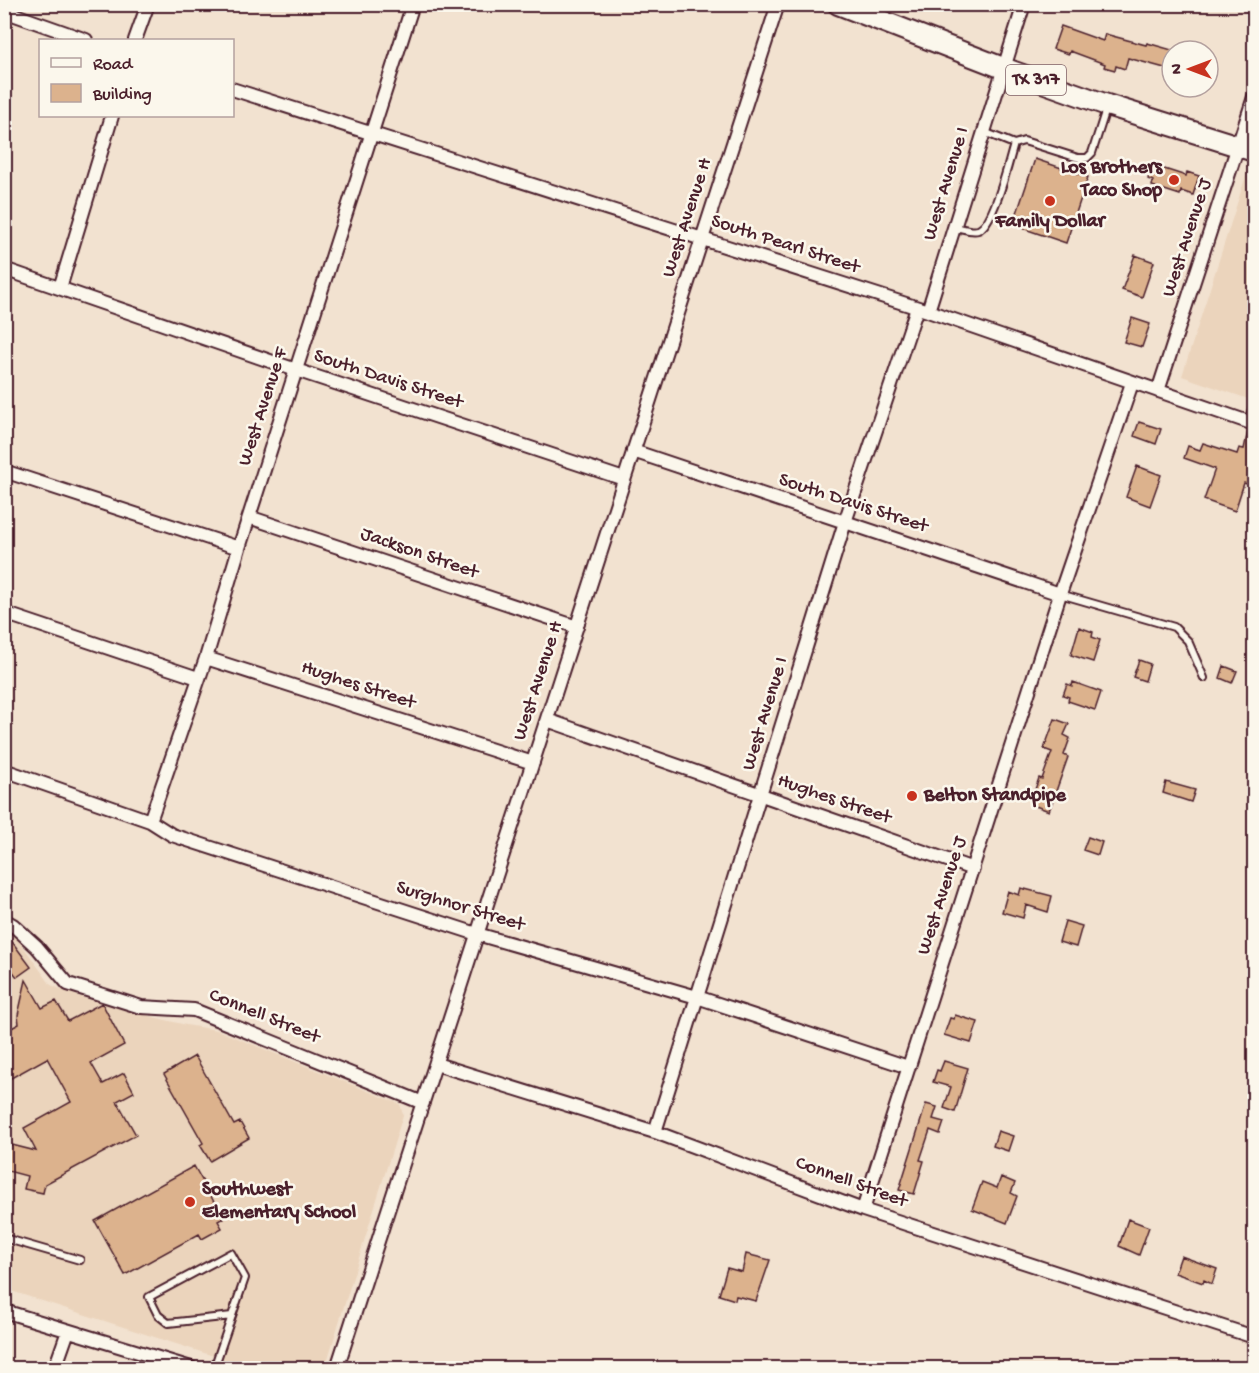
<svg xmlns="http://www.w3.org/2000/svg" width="1259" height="1373" viewBox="0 0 1259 1373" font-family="'Gochi Hand',sans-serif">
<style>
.built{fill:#ebd4bc}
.building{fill:#dcb28d;stroke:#4a1f2b;stroke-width:1.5}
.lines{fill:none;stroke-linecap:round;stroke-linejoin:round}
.lane-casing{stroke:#4a1f2b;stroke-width:10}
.street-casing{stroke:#4a1f2b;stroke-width:16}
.primary-casing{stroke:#4a1f2b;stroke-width:24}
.lane{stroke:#fbf7ec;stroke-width:6}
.street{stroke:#fbf7ec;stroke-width:12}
.primary{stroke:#fbf7ec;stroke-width:20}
.poi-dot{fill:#c8321e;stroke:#fbf7ec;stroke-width:2}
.labels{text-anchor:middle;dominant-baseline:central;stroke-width:5;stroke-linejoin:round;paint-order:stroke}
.shield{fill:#fbf7ec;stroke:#7f6065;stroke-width:1.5}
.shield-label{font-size:18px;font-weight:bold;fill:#4a1f2b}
.poi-label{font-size:20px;font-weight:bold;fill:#4a1f2b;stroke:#fbf7ec;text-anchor:start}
.street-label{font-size:20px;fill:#4a1f2b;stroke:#fbf7ec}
</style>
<rect width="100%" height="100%" fill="#f2e2d0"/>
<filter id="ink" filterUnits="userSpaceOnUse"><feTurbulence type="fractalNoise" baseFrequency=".0167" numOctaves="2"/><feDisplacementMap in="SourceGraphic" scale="12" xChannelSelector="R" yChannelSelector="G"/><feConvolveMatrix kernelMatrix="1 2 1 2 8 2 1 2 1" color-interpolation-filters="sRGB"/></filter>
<g filter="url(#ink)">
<!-- built -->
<path class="built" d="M 1249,166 L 1254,168 L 1254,401 L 1182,376 Z
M 4,926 L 20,942 L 51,985 L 78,996 L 121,1009 L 186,1025 L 217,1030 L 400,1104 L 403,1115 L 325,1368 L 251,1368 L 5,1289 Z"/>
<!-- building -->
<path class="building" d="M 1061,26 L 1103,41 L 1105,34 L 1146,45 L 1147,43 L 1172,50 L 1172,70 L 1128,58 L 1125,69 L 1116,66 L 1115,70 L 1104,67 L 1105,64 L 1070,51 L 1069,54 L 1053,49 Z
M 1035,159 L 1088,177 L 1066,243 L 1013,225 Z
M 1152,165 L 1186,176 L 1187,172 L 1199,176 L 1193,195 L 1181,191 L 1180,195 L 1152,186 L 1153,181 L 1148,179 Z
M 1135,255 L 1154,262 L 1142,297 L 1122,290 Z
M 1132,318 L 1150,324 L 1142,347 L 1124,342 Z
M 1139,422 L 1161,429 L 1156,444 L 1134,436 Z
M 1248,431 L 1254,432 L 1254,470 L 1252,469 L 1247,484 L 1244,483 L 1235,511 L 1204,500 L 1215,469 L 1184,458 L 1188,446 L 1200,450 L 1203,443 L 1237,454 L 1239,448 L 1244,449 Z
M 1137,466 L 1161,475 L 1150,506 L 1126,497 Z
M 1079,627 L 1093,632 L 1092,637 L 1100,640 L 1093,662 L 1071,655 Z
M 1139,660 L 1150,664 L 1145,681 L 1133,677 Z
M 1224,666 L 1237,671 L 1232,683 L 1220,678 Z
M 1073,682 L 1101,692 L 1095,710 L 1068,701 L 1069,697 L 1063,695 L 1067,684 L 1072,686 Z
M 1055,719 L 1069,724 L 1064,735 L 1070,738 L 1064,755 L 1068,757 L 1049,811 L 1030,804 L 1039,778 L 1042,779 L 1052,752 L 1044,749 Z
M 1166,782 L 1195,790 L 1191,802 L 1163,793 Z
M 1088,837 L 1102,842 L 1098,855 L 1083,850 Z
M 1021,888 L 1052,896 L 1048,912 L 1026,905 L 1023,918 L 1002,912 L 1008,891 L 1019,895 Z
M 1065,921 L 1082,926 L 1076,947 L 1059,942 Z
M 4,931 L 31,967 L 17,977 L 4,960 Z
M 26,980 L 42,1008 L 56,1001 L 68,1021 L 102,1003 L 124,1045 L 91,1063 L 103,1084 L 124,1073 L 134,1092 L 117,1101 L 136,1135 L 45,1184 L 43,1193 L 24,1189 L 27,1176 L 4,1170 L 4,1143 L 36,1151 L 24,1128 L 71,1102 L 47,1058 L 4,1082 L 4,1032 L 19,1024 L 18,1015 Z
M 955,1015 L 978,1022 L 971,1043 L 944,1035 L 950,1018 L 954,1019 Z
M 195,1056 L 234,1125 L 240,1122 L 249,1138 L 210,1161 L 200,1145 L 203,1143 L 164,1074 Z
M 944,1061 L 968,1068 L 955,1112 L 944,1108 L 951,1087 L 933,1082 L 937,1070 L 940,1071 Z
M 926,1104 L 937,1107 L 933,1119 L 944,1122 L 940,1134 L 930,1130 L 920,1160 L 924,1161 L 914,1194 L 899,1190 Z
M 998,1131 L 1013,1136 L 1008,1151 L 993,1146 Z
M 194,1166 L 223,1218 L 218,1221 L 222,1228 L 202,1239 L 199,1234 L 125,1275 L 95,1221 Z
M 1001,1177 L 1015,1183 L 1011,1193 L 1017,1196 L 1007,1223 L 972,1209 L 982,1182 L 997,1188 Z
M 1128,1219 L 1149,1227 L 1139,1255 L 1119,1246 Z
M 746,1254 L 770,1260 L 756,1301 L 736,1296 L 735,1300 L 719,1295 L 727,1268 L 742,1272 Z
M 1181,1256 L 1217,1269 L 1212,1284 L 1204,1280 L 1203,1283 L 1175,1273 Z"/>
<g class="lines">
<defs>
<path id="lane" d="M 984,132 L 1014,144
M 955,227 C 962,228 971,232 978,230 C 994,225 1009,161 1014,144 L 1024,141 L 1078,158 L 1087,158 L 1092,153 L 1107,106
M 1248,422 L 1254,403
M 1060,594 L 1174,627 L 1188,641 L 1204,678
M 4,1238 L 80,1260
M 214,1368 L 245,1278 L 231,1253 L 149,1297 L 158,1315 L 168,1323 L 232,1316"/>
<path id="street" d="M 4,11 L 86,40
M 135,40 L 148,4
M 232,89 L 928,311 L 1254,424
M 4,269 L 296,370 L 624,479
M 60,288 L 112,116
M 928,311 L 1024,4
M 1158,391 L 1254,97
M 633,451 L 1060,594
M 4,471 L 239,548
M 249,517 L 577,627
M 4,613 L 198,678
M 206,658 L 533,763
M 547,720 L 973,869
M 4,770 L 150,821 L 172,835 L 477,934 L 697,997 L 908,1067
M 150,821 L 206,658 L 239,548 L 413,4
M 4,920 L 13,925 L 37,947 L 68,984 L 141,1007 L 194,1010 L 423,1103
M 436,1064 L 655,1132 L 863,1210 L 1254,1337
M 655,1132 L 845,522 L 917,308
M 863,1210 L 1060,594 L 1132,383
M 4,1311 L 191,1368
M 55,1368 L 68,1331
M 337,1368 L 778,4"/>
<path id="primary" d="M 838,4 L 1003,68 L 1107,105 L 1254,151"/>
</defs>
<!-- lane casing -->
<use href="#lane" class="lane-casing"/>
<!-- street casing -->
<use href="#street" class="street-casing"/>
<!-- primary casing -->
<use href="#primary" class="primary-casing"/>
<!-- lane -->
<use href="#lane" class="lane"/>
<!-- street -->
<use href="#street" class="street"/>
<!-- primary -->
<use href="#primary" class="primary"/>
</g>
</g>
<!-- markers -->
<g class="poi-dot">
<circle cx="1174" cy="180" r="6"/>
<circle cx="1050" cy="201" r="6"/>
<circle cx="912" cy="796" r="6"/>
<circle cx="190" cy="1202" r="6"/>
</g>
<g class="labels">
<!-- shield labels -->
<rect class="shield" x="1006" y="65" width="60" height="30" rx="4.5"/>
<g class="shield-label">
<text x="1036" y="80">TX 317</text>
</g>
<!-- poi labels -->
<g class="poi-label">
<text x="1162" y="168" text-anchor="end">Los Brothers<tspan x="1162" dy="23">Taco Shop</tspan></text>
<text x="1050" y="222" text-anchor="middle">Family Dollar</text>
<text x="924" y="796">Belton Standpipe</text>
<text x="202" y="1190">Southwest<tspan x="202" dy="23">Elementary School</tspan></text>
</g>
<!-- street labels -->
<g class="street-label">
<text transform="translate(947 184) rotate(-73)">West Avenue I</text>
<text transform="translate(688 218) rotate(-72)">West Avenue H</text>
<text transform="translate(1188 238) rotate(-72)">West Avenue J</text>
<text transform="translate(785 245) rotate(18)">South Pearl Street</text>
<text transform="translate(388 380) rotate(18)">South Davis Street</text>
<text transform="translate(264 407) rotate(-72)">West Avenue F</text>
<text transform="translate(853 504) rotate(18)">South Davis Street</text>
<text transform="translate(419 554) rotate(19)">Jackson Street</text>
<text transform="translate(539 681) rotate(-72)">West Avenue H</text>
<text transform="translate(358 686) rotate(18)">Hughes Street</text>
<text transform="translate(766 714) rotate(-73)">West Avenue I</text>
<text transform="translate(834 800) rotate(19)">Hughes Street</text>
<text transform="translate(943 896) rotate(-72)">West Avenue J</text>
<text transform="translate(460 907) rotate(17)">Surghnor Street</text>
<text transform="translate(264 1017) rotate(22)">Connell Street</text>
<text transform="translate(851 1183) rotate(20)">Connell Street</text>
</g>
</g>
<!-- margin -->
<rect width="1259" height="1373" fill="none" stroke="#fbf7ec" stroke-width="24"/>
<rect x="12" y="12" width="1235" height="1349" fill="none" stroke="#4a1f2b" stroke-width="2" filter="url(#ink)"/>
<!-- legend -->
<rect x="39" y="39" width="195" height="78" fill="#fbf7ec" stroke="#b4a19f" stroke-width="1.5"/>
<rect x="51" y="58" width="30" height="9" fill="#fbf7ec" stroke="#b4a19f" stroke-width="1.5"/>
<text x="93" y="69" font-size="18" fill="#4a1f2b">Road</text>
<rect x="51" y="84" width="30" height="18" fill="#dcb28d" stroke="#b4a19f" stroke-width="1.5"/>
<text x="93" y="99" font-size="18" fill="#4a1f2b">Building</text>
<!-- north arrow -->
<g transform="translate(1190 69) rotate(270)"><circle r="28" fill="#fbf7ec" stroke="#b4a19f" stroke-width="1.5"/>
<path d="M0-4.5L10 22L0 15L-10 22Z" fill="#c8321e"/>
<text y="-9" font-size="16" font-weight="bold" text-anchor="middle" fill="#4a1f2b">N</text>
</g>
</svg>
